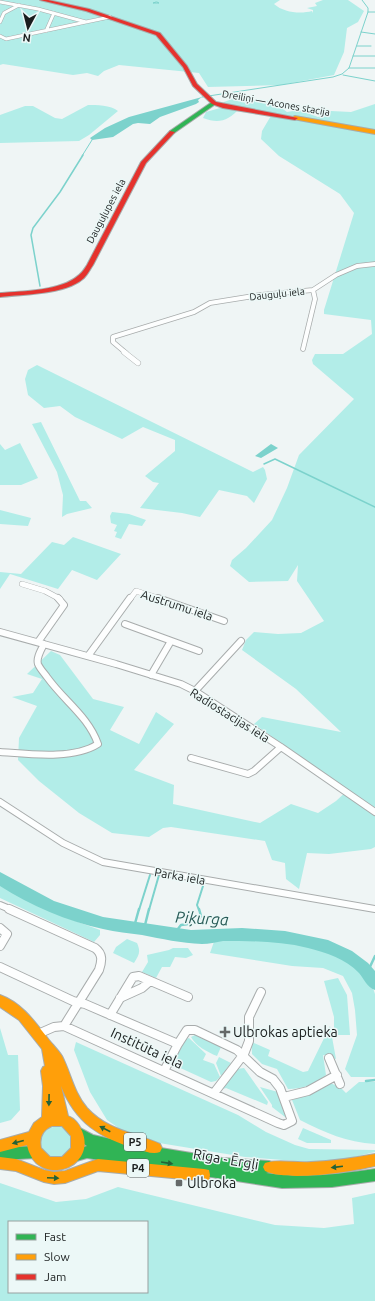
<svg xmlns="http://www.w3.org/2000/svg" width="375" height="1301" viewBox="0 0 375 1301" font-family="Ubuntu,sans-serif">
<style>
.green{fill:#b2ede8;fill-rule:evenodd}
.water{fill:#7cd2cc}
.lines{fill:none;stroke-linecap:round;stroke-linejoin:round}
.stream-far3{stroke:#7cd2cc;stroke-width:1}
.stream-far2{stroke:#7cd2cc;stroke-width:1.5}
.stream-far1{stroke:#7cd2cc;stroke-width:2}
.stream{stroke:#7cd2cc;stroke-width:2.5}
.river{fill:#7cd2cc;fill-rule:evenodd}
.street-far4-casing{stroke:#a8acac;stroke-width:4}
.street-far3-casing{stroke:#a8acac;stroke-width:5.5}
.street-far2-casing{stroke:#a8acac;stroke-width:6}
.street-far1-casing{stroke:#a8acac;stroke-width:8}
.street-casing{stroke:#a8acac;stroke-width:10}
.fast-casing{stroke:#a8acac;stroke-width:2}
.slow-casing{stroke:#a8acac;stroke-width:2}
.jam-casing{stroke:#a8acac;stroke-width:2}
.street-far4{stroke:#fdfefe;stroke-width:3}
.street-far3{stroke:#fdfefe;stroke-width:4}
.street-far2{stroke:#fdfefe;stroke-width:5}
.street-far1{stroke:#fdfefe;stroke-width:6}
.street{stroke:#fdfefe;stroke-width:8}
.fast{fill:#30b455;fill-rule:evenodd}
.slow{fill:#ff9f0a;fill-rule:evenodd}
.jam{fill:#e5322d;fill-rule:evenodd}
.oneway{fill:#246237}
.poi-dot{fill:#656969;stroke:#ecf8f7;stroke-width:1.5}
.labels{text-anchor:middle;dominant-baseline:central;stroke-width:3;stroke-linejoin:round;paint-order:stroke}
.far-street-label{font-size:10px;fill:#1a1e1e;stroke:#ecf8f7}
.shield{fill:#ecf8f7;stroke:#595f5f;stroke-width:1}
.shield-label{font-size:11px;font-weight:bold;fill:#1a1e1e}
.street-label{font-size:12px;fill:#1a1e1e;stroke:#ecf8f7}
.near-poi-label{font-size:14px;fill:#1a1e1e;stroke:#ecf8f7;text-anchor:start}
.near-street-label{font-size:14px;fill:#1a1e1e;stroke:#ecf8f7}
.near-water-label{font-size:16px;font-style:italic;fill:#285b57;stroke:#ecf8f7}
</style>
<rect width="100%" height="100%" fill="#eff5f5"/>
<!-- green -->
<path class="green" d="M 0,0 L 280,0 L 274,4 C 284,13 301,14 312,11 L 313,13 L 313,10 L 307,8 L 317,6 L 315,3 L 323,0 L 348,0 L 364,11 L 358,22 L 347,28 L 344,52 L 334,75 L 281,85 L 208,87 L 199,73 L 119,65 L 104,71 L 98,76 L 87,73 L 73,75 L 3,64 L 0,65 Z
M 232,99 L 272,101 L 287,112 L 299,110 L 318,117 L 331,111 L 351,112 L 375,104 L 375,847 L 371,849 L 329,854 L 307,853 L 299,889 L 286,879 L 285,863 L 272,860 L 265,841 L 171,827 L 163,828 L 149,837 L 112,833 L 79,813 L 39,781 L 18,760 L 19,738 L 37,706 L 12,697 L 33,693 L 42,679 L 27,674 L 51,651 L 60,655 L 93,699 L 124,707 L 110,730 L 139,744 L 156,712 L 174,724 L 134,770 L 174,785 L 173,804 L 260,823 L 291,804 L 318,813 L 336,801 L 348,790 L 254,724 L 262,717 L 341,732 L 296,689 L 242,650 L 246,640 L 254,632 L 278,634 L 301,633 L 324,621 L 297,581 L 298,565 L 288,581 L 249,582 L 230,566 L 232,560 L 246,548 L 272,520 L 287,488 L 299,455 L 354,399 L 313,364 L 312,360 L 315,354 L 343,354 L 372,334 L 371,320 L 324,314 L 324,310 L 354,213 L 340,194 L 279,156 L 261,139 L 262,131 L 272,114 L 240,108 C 228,121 219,124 203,118 L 206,112 L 220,108 L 224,102 Z
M 88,105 C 96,105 111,105 118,111 L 89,135 L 79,141 L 0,143 L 0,115 L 25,106 L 33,106 L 55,118 L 62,119 Z
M 37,365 L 253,472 L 263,467 L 265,470 L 267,479 L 254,503 L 247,496 L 219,490 L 200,517 L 182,513 L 140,508 L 159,483 L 153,482 L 145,476 L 175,451 L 175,440 L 143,427 L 122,439 L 75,417 L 60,406 L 44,408 L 28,395 L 25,379 L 28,370 Z
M 41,422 L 80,501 L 86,501 L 92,508 L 67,514 L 62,517 L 63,495 L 57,472 L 32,424 Z
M 20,443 L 38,478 L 21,485 L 0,485 L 0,444 L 5,450 Z
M 0,510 L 31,518 L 28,526 L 0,524 Z
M 112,512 L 129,514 L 146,520 L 142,526 L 129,524 L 121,539 L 115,537 L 117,532 L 114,531 L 117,525 L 111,523 L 110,516 Z
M 73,537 L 121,554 L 97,580 L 72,570 L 58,589 L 10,574 L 0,589 L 0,572 L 21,574 L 52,542 L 64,545 Z
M 0,881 L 67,918 L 100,930 L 100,935 L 94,942 L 0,898 Z
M 216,936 C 259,936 363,942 375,994 L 375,1077 L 351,1077 L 345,1069 L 357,1035 L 355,1010 L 352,993 L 343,976 L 323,968 L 292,966 L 210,953 Z
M 127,939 L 137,943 C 141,952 139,955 134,963 L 113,953 L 116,947 Z
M 173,948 L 188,948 L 193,955 L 186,958 L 175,957 L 170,967 L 162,967 L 156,978 L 142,972 L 148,962 L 147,955 L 169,950 Z
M 338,978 L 347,995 L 350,1035 L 334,1035 L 334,1017 L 324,981 Z
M 330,1026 L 336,1059 L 323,1055 L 326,1075 C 314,1084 304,1089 288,1089 L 277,1069 L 262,1064 L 252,1054 L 251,1031 L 254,1043 L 270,1050 L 268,1056 L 303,1072 L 308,1071 Z
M 0,1028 L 8,1055 L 18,1055 L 20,1110 L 11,1120 L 0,1123 Z
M 195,1035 L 221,1047 L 217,1056 C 207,1052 196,1046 191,1037 Z
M 189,1038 L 206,1054 L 203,1060 L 214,1064 L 220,1077 L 216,1081 L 211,1082 L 176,1066 L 173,1063 L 186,1039 Z
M 76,1042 L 238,1115 L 266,1132 L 295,1145 L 309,1149 L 375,1150 L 375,1152 L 346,1159 L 309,1162 L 245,1157 L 159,1143 L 123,1131 L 107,1120 L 90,1092 L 74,1050 Z
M 219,1057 L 231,1063 L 221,1076 L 216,1063 Z
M 244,1068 L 268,1102 L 267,1105 L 226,1088 L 223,1089 L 237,1069 Z
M 359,1082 L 375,1082 L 375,1144 C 346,1142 326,1133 300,1120 L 292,1100 L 307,1095 L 330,1083 L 340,1087 L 346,1093 Z
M 260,1087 L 278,1092 L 286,1114 L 285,1117 L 272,1107 L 272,1105 Z
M 61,1125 L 74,1138 L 70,1153 L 56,1160 L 42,1153 L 40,1138 L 46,1129 Z
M 303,1128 L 331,1140 L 331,1143 L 307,1143 L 298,1139 Z
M 0,1183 L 56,1202 L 86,1199 L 118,1187 L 275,1225 L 324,1228 L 354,1224 L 352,1198 L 375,1193 L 375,1301 L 0,1301 ZM 9,1222 L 147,1222 L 147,1292 L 9,1292 Z"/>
<!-- water -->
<path class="water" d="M 202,97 L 198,100 L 199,102 L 196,104 L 160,117 L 150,124 L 138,123 L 133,124 L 113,137 L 92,140 L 90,138 L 105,128 L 129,117 Z
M 271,444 L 278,448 L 261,458 L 255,456 Z"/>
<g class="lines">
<!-- stream-far3 -->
<path class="stream-far3" d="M 156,2 L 153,3 L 159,3 L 157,2
M 368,12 L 375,12
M 361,32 L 375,34
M 357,46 L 371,46
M 353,56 L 375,56
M 349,68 L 375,68
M 343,75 L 375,81
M 202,97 L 333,77 L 342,74 L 349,68 L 368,12 L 368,8 L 362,0
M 82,156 L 92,140"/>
<!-- stream-far2 -->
<path class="stream-far2" d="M 40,286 L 31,235 L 33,228 L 60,192 L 83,155
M 264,464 L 275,459 L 375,507"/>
<!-- stream-far1 -->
<path class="stream-far1" d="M 139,910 L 150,875
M 149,910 L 159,875
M 199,910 L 197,905 L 203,886"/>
<!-- stream -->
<path class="stream" d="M 134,927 L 139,909
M 144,929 L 149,909
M 174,934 L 181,925 L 196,923 L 201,916 L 199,909
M 368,971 L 375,956
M 366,1081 L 375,1080"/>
<!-- river -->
<path class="river" d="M 0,872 L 54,901 L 103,917 L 191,930 L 242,928 L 285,931 L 328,940 L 352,951 L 368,963 L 375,971 L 375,990 C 367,987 364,979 359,973 C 346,959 325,952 308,948 C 280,941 251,941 223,941 C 216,942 209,944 202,944 C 181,943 162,939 142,935 C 129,933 116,932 103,929 C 67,921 31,906 0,886 Z"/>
<defs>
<path id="street-far4" d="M 0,2 L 38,9 L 86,22 L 6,39 L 0,36
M 0,22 L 4,13 L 19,5
M 86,22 L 110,17
M 46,31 L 54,13"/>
<path id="street-far3" d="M 303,349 L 315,299 L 313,290
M 126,353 L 113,342 L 113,337 L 194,312 L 210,303 L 260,295 L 313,290 L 336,275 L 357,266 L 375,264"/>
<path id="street-far2" d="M 124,352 L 138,363
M 22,584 L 45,591 L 60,599
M 130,599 L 136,591 L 161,599"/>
<path id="street-far1" d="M 158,598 L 224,621
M 125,624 L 199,651
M 0,632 L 116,664 L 181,684 L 195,691 L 281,747 L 375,812
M 38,642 L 64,605 L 58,598
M 88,656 L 130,598
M 151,675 L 171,641
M 195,691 L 241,641
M 0,752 C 29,754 73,760 98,744 C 88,716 64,701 47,677 C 45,674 40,669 38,664 C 36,658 41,650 44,644
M 191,758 L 248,774 L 254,771 L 281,747
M 0,802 L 63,843 L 103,862 L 375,909
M 0,905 L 12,910"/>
<path id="street" d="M 9,909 L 95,948 C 103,954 102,961 99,970 L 64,1026
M 0,928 L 7,934 L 0,946
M 0,967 L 73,1001 L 85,1004 L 178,1044 L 164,1071
M 120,998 L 142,988 L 150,981
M 110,1015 L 133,977 L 139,976 L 188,997
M 38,1034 L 54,1027 L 64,1026 L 278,1123 L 284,1125 L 292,1121 L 280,1088 L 273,1079 L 260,1072 L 237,1050 L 195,1030 L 187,1030 L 178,1044
M 329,1058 L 340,1084
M 214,1093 L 244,1054 L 249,1041 L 249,1017 L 261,992
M 284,1097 L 308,1091 L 337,1075"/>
<path id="fast" d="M 212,102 L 217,103 L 174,133 L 170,133 L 170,131 Z
M 78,1127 L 93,1135 L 124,1142 L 222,1158 L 269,1161 L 273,1163 L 275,1167 L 273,1171 L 266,1173 C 302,1179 339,1174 375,1169 L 375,1181 L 332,1187 L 282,1188 L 87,1158 L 73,1162 L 69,1160 L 67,1156 L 69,1152 L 87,1146 L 74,1137 L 72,1133 L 74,1129 Z
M 36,1146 L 40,1148 L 42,1152 L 40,1156 L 36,1158 L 0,1160 L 0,1148 Z"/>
<path id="slow" d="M 295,116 L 375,130 L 375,134 L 293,119 L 293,117 Z
M 0,995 C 22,1003 35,1022 49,1040 C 53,1045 58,1050 62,1056 C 71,1074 74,1093 87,1108 C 108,1131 134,1132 160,1144 L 162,1148 L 160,1152 C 153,1155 144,1151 137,1149 C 100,1138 76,1123 61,1086 L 68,1116 C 75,1119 79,1124 82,1131 C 98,1169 36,1189 27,1145 L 0,1152 L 0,1140 L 29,1132 L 34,1123 L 42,1117 L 43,1086 L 41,1071 L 43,1067 L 45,1066 L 42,1049 L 19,1020 L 0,1007 ZM 52,1126 L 62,1126 L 71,1136 L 71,1148 L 62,1157 L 50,1157 L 41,1148 C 39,1138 42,1130 52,1126 Z
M 375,1154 L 375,1166 C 349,1172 289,1182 265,1171 L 263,1167 L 265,1163 C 274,1159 299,1163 311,1162 C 332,1161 354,1158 375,1154 Z
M 0,1157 L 16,1159 L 44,1170 L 54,1172 L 65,1171 L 98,1159 L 204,1169 L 209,1170 L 210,1175 L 209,1180 L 204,1181 L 98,1171 L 65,1183 L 54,1184 L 44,1182 L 16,1171 L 0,1169 Z"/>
<path id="jam" d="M 40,0 L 48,0 L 89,9 L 160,33 L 187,66 L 197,84 L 216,102 L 298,118 L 295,120 L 223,108 L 212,104 L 193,86 L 183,67 L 156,35 L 86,11 Z
M 170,131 L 175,132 L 146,163 L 93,265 C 90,269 88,274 84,278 C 66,295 23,294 0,297 L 0,293 C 23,291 62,291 79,275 C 83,272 85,268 87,265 L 141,162 Z"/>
</defs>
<!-- street-far4 casing -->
<use href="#street-far4" class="street-far4-casing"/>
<!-- street-far3 casing -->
<use href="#street-far3" class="street-far3-casing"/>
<!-- street-far2 casing -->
<use href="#street-far2" class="street-far2-casing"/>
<!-- street-far1 casing -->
<use href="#street-far1" class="street-far1-casing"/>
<!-- street casing -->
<use href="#street" class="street-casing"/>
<!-- fast casing -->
<use href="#fast" class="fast-casing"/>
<!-- slow casing -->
<use href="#slow" class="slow-casing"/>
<!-- jam casing -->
<use href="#jam" class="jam-casing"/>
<!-- street-far4 -->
<use href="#street-far4" class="street-far4"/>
<!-- street-far3 -->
<use href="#street-far3" class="street-far3"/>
<!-- street-far2 -->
<use href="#street-far2" class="street-far2"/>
<!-- street-far1 -->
<use href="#street-far1" class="street-far1"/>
<!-- street -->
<use href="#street" class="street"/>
<!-- fast -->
<use href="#fast" class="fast"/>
<!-- slow -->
<use href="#slow" class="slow"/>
<!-- jam -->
<use href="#jam" class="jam"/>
</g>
<!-- one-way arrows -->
<defs><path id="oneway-solid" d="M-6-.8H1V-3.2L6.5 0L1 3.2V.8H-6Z"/></defs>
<g class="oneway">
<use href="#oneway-solid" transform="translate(49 1100) rotate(91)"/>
<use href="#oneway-solid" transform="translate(105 1129) rotate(-153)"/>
<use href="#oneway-solid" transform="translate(18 1142) rotate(165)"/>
<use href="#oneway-solid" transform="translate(167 1163) rotate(9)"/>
<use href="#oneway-solid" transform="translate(337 1167) rotate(173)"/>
<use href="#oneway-solid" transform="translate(53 1178) rotate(3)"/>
</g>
<!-- markers -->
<g class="poi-dot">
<path d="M223 1026h4v4h4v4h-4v4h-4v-4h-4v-4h4z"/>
<rect x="175" y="1179" width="8" height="8" rx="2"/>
</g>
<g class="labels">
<!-- far-street labels -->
<g class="far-street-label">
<text transform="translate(276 103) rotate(10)">Dreiliņi — Acones stacija</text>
<text transform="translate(106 211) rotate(-62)">Dauguļupes iela</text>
<text transform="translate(277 294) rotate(-6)">Dauguļu iela</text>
</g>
<!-- shield labels -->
<g class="shield">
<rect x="124" y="1133" width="22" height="18" rx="3"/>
<rect x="127" y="1159" width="22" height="18" rx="3"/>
</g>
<g class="shield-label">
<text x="135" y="1142">P5</text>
<text x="138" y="1168">P4</text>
</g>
<!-- street labels -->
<g class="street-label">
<text transform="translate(177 605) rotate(18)">Austrumu iela</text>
<text transform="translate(230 715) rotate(32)">Radiostacijas iela</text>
<text transform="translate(180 876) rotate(10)">Parka iela</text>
</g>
<!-- near-poi labels -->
<g class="near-poi-label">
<text x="233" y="1032">Ulbrokas aptieka</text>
<text x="187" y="1183">Ulbroka</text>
</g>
<!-- near-street labels -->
<g class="near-street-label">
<text transform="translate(147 1048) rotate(25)">Institūta iela</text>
<text transform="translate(226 1159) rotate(10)">Rīga - Ērgļi</text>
</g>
<!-- near-water labels -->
<g class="near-water-label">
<text transform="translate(202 918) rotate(3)">Piķurga</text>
</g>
</g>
<!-- legend -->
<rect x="8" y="1221" width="140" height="72" fill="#ecf8f7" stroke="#98a1a0"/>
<rect x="16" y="1234" width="20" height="6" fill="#30b455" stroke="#98a1a0"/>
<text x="44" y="1241" font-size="12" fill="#1a1e1e">Fast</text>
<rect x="16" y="1254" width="20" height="6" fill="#ff9f0a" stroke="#98a1a0"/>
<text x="44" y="1261" font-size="12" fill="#1a1e1e">Slow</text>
<rect x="16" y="1274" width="20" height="6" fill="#e5322d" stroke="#98a1a0"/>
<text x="44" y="1281" font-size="12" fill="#1a1e1e">Jam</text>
<!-- north arrow -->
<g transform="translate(28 28) rotate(187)" stroke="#ecf8f7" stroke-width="3" paint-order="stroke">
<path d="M0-3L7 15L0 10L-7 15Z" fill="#1a1e1e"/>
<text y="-6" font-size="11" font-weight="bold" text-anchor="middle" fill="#1a1e1e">N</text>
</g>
</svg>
